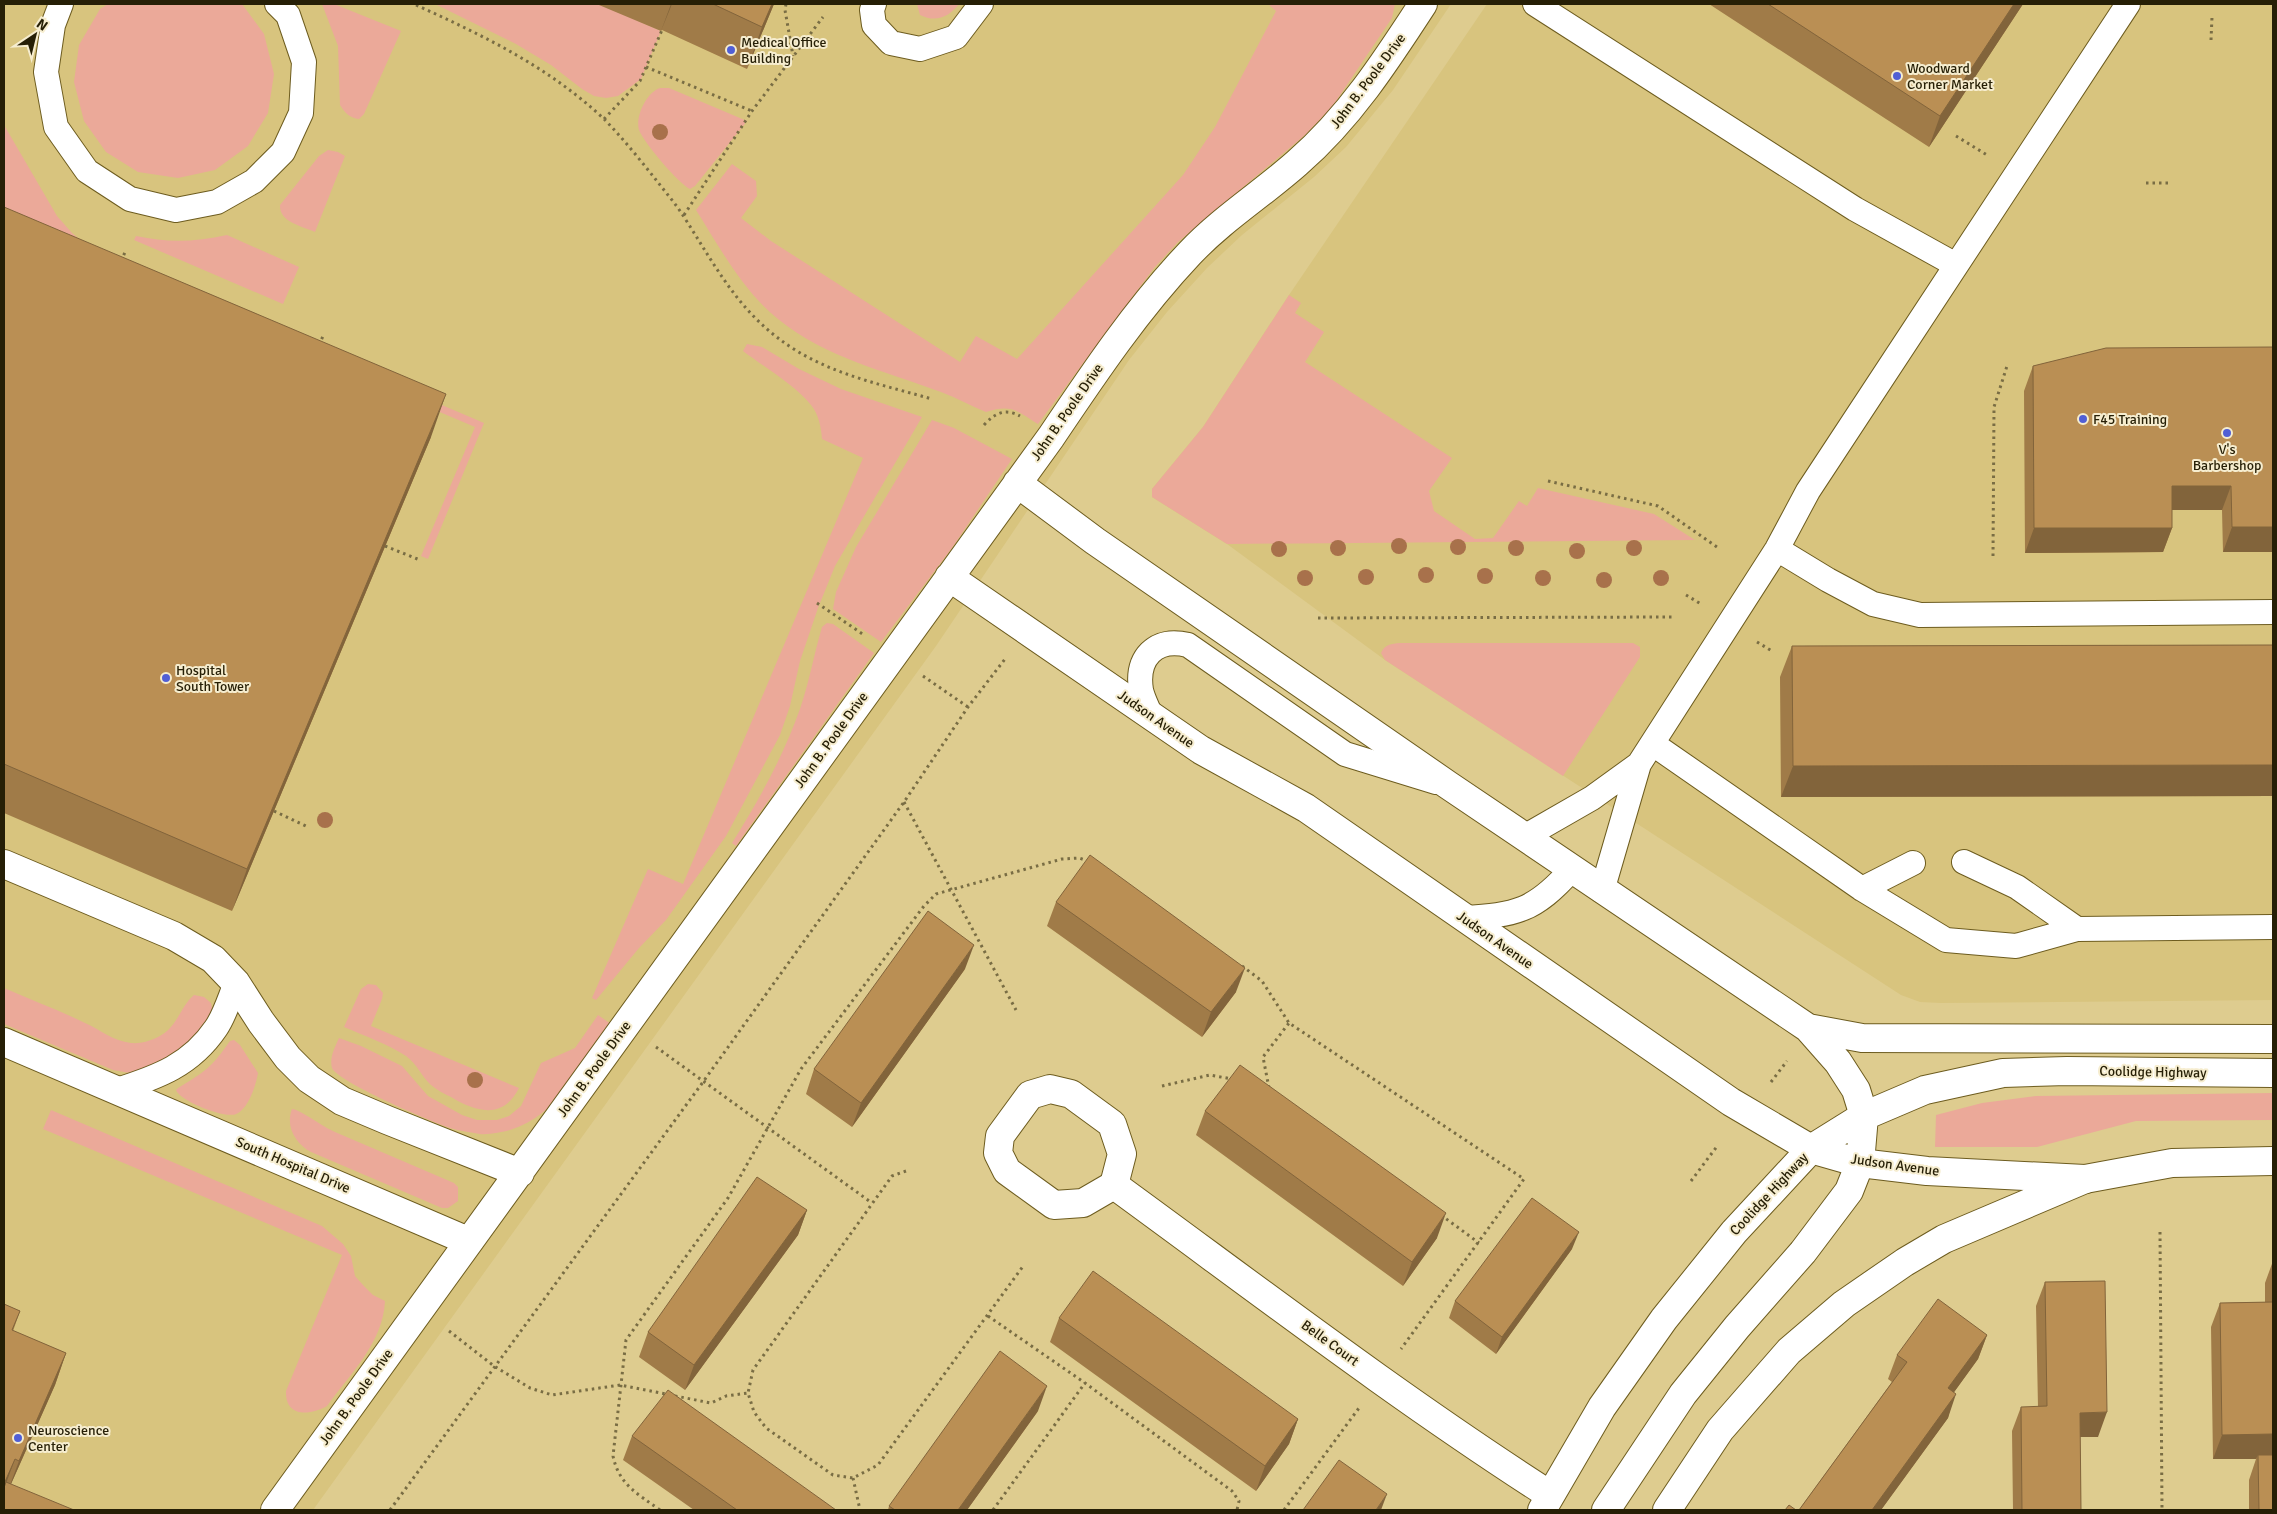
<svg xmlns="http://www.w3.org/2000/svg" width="2277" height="1514" viewBox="0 0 2277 1514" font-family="Signika,sans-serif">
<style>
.built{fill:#d8c47e}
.green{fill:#eba999}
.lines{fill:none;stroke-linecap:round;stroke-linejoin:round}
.service-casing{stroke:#6d5c1f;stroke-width:26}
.minor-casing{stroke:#6d5c1f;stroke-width:30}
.secondary-casing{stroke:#6d5c1f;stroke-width:30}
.path{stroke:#796d44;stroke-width:3;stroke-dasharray:2.5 4;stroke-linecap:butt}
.service{stroke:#fff;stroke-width:24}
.minor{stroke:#fff;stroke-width:28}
.secondary{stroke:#fff;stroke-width:28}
.tree{fill:#a8714b}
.wall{fill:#a07b48}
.shaded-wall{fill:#82643b}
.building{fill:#ba8f54;stroke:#82643b}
.poi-dot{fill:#515fd5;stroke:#f6edcf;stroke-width:2}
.labels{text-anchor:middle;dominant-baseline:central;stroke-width:4;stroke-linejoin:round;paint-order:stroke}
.poi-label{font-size:14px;fill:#261f06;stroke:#f6edcf;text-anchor:start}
.street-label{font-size:14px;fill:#261f06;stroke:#f6edcf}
</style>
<rect width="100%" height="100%" fill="#decc8f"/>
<!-- built -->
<path class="built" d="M 4,4 L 1451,4 L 1393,90 L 1346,147 L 1314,177 L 1242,235 L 1207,268 L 1167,312 L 1129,360 L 936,646 L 313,1510 L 4,1510 Z
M 1487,4 L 2273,4 L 2273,1000 L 1941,1003 L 1920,1002 L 1901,995 L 1385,660 L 1227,544 L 1152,497 L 1152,489 L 1203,427 L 1289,295 Z"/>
<!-- green -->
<path class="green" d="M 108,4 L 242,4 L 264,34 L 274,74 L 268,113 L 248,146 L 215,170 L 178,178 L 138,172 L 106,152 L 84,121 L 74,82 L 79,45 L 100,9 Z
M 322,4 L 334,4 L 401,31 L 364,114 L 359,119 C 350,118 345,113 340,105 L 338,46 Z
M 435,4 L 600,4 L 661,31 L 641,79 L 618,96 L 606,98 L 594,96 L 582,89 L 551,65 L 516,44 Z
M 917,4 L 959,4 C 949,17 936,23 920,15 Z
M 1268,4 L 1395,4 L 1392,18 L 1332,107 L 1305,135 L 1178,242 L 1154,268 L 1038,424 C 1017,411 1012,404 986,412 C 971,406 957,398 941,392 C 885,371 826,358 778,319 C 743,291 720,248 696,210 L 732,164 L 756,181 L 757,196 L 741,218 L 771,241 L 960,362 L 976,336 L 1017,359 L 1183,175 L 1215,127 L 1276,11 Z
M 660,88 L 669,88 L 747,121 L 695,186 L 690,189 C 679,184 644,143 639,130 C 635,116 647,92 660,88 Z
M 4,125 L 57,216 L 72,233 L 91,249 L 4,227 Z
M 328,150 L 338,152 L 345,156 L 315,232 C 301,226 279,222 280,205 L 319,156 Z
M 227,235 L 299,267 L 283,304 L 134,240 L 136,236 C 168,243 195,242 227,235 Z
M 1289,295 L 1301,303 L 1295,313 L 1324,332 L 1305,362 L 1452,458 L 1429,491 L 1434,511 L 1475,539 L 1493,538 L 1519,501 L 1527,506 L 1538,488 L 1654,514 L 1695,540 L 1227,544 L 1152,497 L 1152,489 L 1203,427 Z
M 747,344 L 762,347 L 799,369 L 841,389 L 922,417 L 835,566 L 818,608 L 800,661 L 790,706 L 780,735 L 726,836 L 666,920 L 639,948 L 596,1000 L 592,998 L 648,869 L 683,884 L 863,458 L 822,439 C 821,427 819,415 811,405 C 795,385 764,367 743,351 Z
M 320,353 L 484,423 L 428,559 L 421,556 L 475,427 L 317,360 Z
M 932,420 L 954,428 L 1012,459 L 952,548 L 881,642 L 833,609 L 836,592 L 856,547 Z
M 827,623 L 833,624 L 874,653 L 736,846 L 732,843 C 759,800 783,757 800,709 C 809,683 814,654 822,627 Z
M 1400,643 L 1633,643 L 1640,647 L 1640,657 L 1563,776 L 1385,660 L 1381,653 C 1385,644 1391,644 1400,643 Z
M 368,984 L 376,985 L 383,993 L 382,999 L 371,1026 L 519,1088 C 503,1120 476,1112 451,1097 C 444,1094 437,1090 431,1085 C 422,1077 417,1064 406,1056 C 388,1044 365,1036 344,1027 L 361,989 Z
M 4,988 C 31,1000 59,1010 85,1023 C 101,1030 113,1041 131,1043 C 142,1044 154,1040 163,1034 C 178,1024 181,1006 194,995 L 204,997 L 211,1003 L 213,1013 L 199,1040 L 146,1071 L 130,1073 L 113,1070 L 4,1024 Z
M 598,1015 L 611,1024 C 584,1062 559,1115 510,1130 C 502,1132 489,1135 480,1134 C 470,1132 460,1131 450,1128 C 432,1122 338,1082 332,1068 C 329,1058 335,1047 339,1038 L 361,1046 L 402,1066 L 428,1096 L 462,1115 L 477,1120 L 497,1120 L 509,1116 L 521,1106 L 541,1063 L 575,1048 Z
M 234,1040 L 240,1045 L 258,1073 C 256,1085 248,1110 236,1114 C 225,1119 180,1101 176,1090 L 178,1088 C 206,1071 211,1068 230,1041 Z
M 2273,1093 L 2273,1120 L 2136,1121 L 2037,1147 L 1935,1147 L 1936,1115 L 1982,1103 L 2036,1096 Z
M 292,1109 C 299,1109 325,1128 335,1132 L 454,1183 L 458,1187 L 458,1201 L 448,1208 L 442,1208 L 311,1152 C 296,1144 285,1127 292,1109 Z
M 51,1110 L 322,1226 L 343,1244 L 351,1256 L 355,1276 L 363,1285 L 373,1295 L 385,1301 C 383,1343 350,1374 327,1406 C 309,1416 285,1417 286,1391 L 342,1255 L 43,1129 Z"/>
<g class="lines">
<defs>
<path id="service" d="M 61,4 L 53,25 L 46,72 L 56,127 L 87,171 L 130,199 L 176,210 L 217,202 L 254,181 L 283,152 L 301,113 L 304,62 L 288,15 L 277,4
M 874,4 L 872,10 L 874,25 L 891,43 L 920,49 L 956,37 L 981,4
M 1535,4 L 1855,209 L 1956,265
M 1777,549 L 1828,580 L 1873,604 L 1920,615 L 2273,612
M 1151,716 C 1148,708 1143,699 1141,690 C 1136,658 1155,637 1188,645 L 1345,754 L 1436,782
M 1653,744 L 1862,889 L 1946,940 L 2016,946 L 2077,929 L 2273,927
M 1524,837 L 1592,798 L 1639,764
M 1964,862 L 2017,887 L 2077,929
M 1862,889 L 1913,863
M 1602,891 L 1639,764 L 1777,549 L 1808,491 L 2128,4
M 1463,918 C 1516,915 1535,911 1571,870
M 117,1090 C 158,1077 191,1065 216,1028 C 225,1015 230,997 236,983"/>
<path id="minor" d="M 1017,483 L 1095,541 L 1448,785 L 1808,1028 L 1838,1062 L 1856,1090 L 1864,1116
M 949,577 L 1201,750 L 1306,808 L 1731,1102 L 1811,1149 L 1860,1163 L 1927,1171 L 2085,1179
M 4,864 L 174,936 L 213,959 L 236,983 L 261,1022 L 288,1058 L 309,1079 L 342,1101 L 387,1120 L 520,1173
M 1808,1028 L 1862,1038 L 2273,1039
M 4,1042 L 468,1241
M 1114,1185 L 1083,1203 L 1054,1205 L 1007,1171 L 998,1153 L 1000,1136 L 1030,1095 L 1050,1089 L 1071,1094 L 1112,1124 L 1122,1154 L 1114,1185 C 1258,1290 1400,1399 1550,1495
M 275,1510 L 1051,437 C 1094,373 1137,309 1190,253 C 1222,219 1262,194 1297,163 C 1349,118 1386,61 1423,4"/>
<path id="secondary" d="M 1542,1510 L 1602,1407 L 1664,1319 L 1734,1232 L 1811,1149 L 1864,1116 L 1925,1090 L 2003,1073 L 2067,1071 L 2273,1073
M 1606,1510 L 1683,1394 L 1737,1327 L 1803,1252 L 1849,1191 L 1860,1163 L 1864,1116
M 1667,1510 L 1720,1430 L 1789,1351 L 1844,1304 L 1905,1262 L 1944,1239 L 2085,1179 L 2172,1163 L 2273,1161"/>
</defs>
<!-- service casing -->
<use href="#service" class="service-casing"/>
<!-- minor casing -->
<use href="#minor" class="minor-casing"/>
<!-- secondary casing -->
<use href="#secondary" class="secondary-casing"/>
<!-- path -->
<path class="path" d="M 786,4 L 785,10 L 793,56
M 416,5 C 484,36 547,66 603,118 C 622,137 640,160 657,181 C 666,193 676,204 684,217 C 718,270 741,317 797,351 C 838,376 887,386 932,399
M 2211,40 L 2212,17
M 646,67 L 752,111
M 604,119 L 640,81 L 662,30
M 1956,136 L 1987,155
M 2146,183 L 2171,183
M 684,215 L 752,111 L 823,17
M 121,261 L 126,250
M 319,345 L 323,336
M 984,425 C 995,413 1005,408 1020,416
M 1548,481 L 1658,506 L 1717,547
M 385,546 L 420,560
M 1993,556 L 1994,407 L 2007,366
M 1686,595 L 1701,604
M 817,603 L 864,635
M 1318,618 L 1673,617
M 1757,642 L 1772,651
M 923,676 L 968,707
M 904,802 L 1016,1010
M 274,811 L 308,827
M 1242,966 L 1262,981 L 1289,1023 L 1524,1179 L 1401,1349
M 656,1047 L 872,1203
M 1771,1082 L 1787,1061
M 1162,1086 L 1210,1075 L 1232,1079
M 1269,1088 L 1263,1057 L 1289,1023
M 906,1171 L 892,1176 L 753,1370 L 748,1393 L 754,1412 L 766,1428 L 833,1475 L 853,1478 L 878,1465 L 1024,1265
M 1691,1181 L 1718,1145
M 1441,1215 L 1479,1243
M 2160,1232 L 2162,1510
M 988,1316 L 1085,1383 L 1232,1491 L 1239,1501 L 1237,1510
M 449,1331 L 494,1366 L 530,1388 L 552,1395 L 620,1385 L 711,1403 L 726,1396 L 748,1393
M 853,1478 L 860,1510
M 390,1510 L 703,1082 L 904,802 L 968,707 L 1005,659
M 660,1510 C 638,1494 619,1485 613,1456 L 626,1340 L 728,1198 L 801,1069 L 924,906 L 936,894 L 1062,859 L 1079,858 L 1088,861
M 993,1510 L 1085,1383
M 1284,1510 L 1359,1408"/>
<!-- service -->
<use href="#service" class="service"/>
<!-- minor -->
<use href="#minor" class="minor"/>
<!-- secondary -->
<use href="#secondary" class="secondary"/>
</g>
<!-- trees -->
<g class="tree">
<circle cx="660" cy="132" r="8"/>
<circle cx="1399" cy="546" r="8"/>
<circle cx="1458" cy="547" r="8"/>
<circle cx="1338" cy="548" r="8"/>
<circle cx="1516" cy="548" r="8"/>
<circle cx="1634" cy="548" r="8"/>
<circle cx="1279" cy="549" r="8"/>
<circle cx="1577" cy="551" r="8"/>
<circle cx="1426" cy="575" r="8"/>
<circle cx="1485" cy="576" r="8"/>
<circle cx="1366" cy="577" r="8"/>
<circle cx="1305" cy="578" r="8"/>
<circle cx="1543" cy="578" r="8"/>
<circle cx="1661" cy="578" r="8"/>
<circle cx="1604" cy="580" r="8"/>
<circle cx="325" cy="820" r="8"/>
<circle cx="475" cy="1080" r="8"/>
</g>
<!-- wall -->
<path class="wall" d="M 600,4 L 774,4 L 747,69 L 662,30 L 661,31 L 599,5 Z
M 1709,4 L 2023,4 L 1929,147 Z
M 4,207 L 431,437 L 232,911 L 4,813 Z
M 2273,347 L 2273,552 L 2223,552 L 2222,510 L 2172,510 L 2172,528 L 2163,552 L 2025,553 L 2024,391 L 2033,366 Z
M 2273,645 L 2273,796 L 1781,797 L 1780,677 L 1792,646 Z
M 1056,902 L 1236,992 L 1202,1037 L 1047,926 Z
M 965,969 L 852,1127 L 806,1094 L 814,1069 Z
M 1205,1111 L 1437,1238 L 1403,1286 L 1196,1135 Z
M 807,1210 L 798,1235 L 685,1390 L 639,1357 L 648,1332 Z
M 1572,1249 L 1496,1354 L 1449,1318 L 1455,1301 Z
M 2273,1261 L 2273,1510 L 2249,1510 L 2249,1480 L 2256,1459 L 2213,1459 L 2211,1327 L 2220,1303 L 2265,1302 L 2265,1283 Z
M 2045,1282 L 2098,1437 L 2080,1437 L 2081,1510 L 2013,1510 L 2012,1431 L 2021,1407 L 2038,1407 L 2036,1306 Z
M 4,1304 L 20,1311 L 13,1331 L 66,1353 L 55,1385 L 11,1484 L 4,1510 Z
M 1059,1318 L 1298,1419 L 1289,1444 L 1256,1491 L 1050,1342 Z
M 1987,1335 L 1978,1359 L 1954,1392 L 1948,1418 L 1881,1510 L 1799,1510 L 1892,1382 L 1888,1379 L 1897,1355 Z
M 1038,1411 L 967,1510 L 888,1510 L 889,1506 Z
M 632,1436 L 836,1510 L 694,1510 L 623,1460 Z"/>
<!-- shaded-wall -->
<path class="shaded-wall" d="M 671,4 L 672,4 L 661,31 Z
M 772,4 L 774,4 L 747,69 L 762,27 Z
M 2014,4 L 2023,4 L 1929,147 L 1940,116 Z
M 446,394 L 431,437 L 232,911 L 247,869 Z
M 2172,486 L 2231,486 L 2222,510 L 2163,510 Z
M 2232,527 L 2273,527 L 2273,552 L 2223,552 Z
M 2034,528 L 2172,528 L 2163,552 L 2025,553 Z
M 2273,765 L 2273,796 L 1781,797 L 1793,766 Z
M 974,945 L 965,969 L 852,1127 L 861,1103 Z
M 1245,968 L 1236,992 L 1202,1037 L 1211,1012 Z
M 807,1210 L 798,1235 L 685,1390 L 694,1365 Z
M 1446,1213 L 1437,1238 L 1403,1286 L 1412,1262 Z
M 1579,1232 L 1572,1249 L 1496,1354 L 1502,1337 Z
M 1987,1335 L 1978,1359 L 1939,1413 L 1948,1388 Z
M 66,1353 L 55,1385 L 7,1493 L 19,1461 Z
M 1047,1386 L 1038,1411 L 967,1510 L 958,1510 Z
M 1956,1394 L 1948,1418 L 1881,1510 L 1872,1510 Z
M 2107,1412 L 2098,1437 L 2071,1437 L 2080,1413 Z
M 1298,1419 L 1289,1444 L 1256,1491 L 1265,1466 Z
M 2273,1434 L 2273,1459 L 2258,1455 L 2256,1459 L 2213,1459 L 2222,1435 Z
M 15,1459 L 4,1489 L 4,1484 Z
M 1387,1494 L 1381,1510 L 1376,1510 Z"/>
<!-- building -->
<path class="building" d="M 713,4 L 772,4 L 762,27 Z
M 1768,4 L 2014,4 L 1940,116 Z
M 4,207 L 446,394 L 247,869 L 4,764 Z
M 2273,347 L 2273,527 L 2232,527 L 2231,486 L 2172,486 L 2172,528 L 2034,528 L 2033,366 L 2106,348 Z
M 2273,645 L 2273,765 L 1793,766 L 1792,646 Z
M 1090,855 L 1245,968 L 1211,1012 L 1056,902 Z
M 928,911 L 974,945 L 861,1103 L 814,1069 Z
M 1240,1065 L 1446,1213 L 1412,1262 L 1205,1111 Z
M 757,1177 L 807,1210 L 694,1365 L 648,1332 Z
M 1532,1198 L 1579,1232 L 1502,1337 L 1455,1301 Z
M 1093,1271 L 1298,1419 L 1265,1466 L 1059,1318 Z
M 2105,1281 L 2107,1412 L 2080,1413 L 2081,1510 L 2022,1510 L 2021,1407 L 2047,1406 L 2045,1282 Z
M 1938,1299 L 1987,1335 L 1948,1388 L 1956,1394 L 1872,1510 L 1799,1510 L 1907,1362 L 1897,1355 Z
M 2273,1302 L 2273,1434 L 2222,1435 L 2220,1303 Z
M 4,1304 L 20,1311 L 12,1330 L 66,1353 L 19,1461 L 15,1459 L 4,1484 Z
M 1000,1351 L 1047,1386 L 958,1510 L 895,1510 L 889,1506 Z
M 668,1390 L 836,1510 L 737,1510 L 632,1436 Z
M 2258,1455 L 2273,1455 L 2273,1510 L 2259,1510 Z
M 1339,1460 L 1387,1494 L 1376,1510 L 1303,1510 Z
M 6,1482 L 74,1510 L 4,1510 L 4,1488 Z
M 1789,1505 L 1796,1510 L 1785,1510 Z"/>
<!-- markers -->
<g class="poi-dot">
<circle cx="731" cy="50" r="5"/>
<circle cx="1897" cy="76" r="5"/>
<circle cx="2083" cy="419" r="5"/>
<circle cx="2227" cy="433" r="5"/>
<circle cx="166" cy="678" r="5"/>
<circle cx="18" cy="1438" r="5"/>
</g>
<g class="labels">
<!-- poi labels -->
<g class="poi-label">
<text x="741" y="42">Medical Office<tspan x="741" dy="16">Building</tspan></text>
<text x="1907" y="68">Woodward<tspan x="1907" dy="16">Corner Market</tspan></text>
<text x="2093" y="419">F45 Training</text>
<text x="2227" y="449" text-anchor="middle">V's<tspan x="2227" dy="16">Barbershop</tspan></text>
<text x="176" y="670">Hospital<tspan x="176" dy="16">South Tower</tspan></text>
<text x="28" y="1430">Neuroscience<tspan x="28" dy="16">Center</tspan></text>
</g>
<!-- street labels -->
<g class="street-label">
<text transform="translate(1368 81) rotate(-53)">John B. Poole Drive</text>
<text transform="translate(1067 412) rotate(-55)">John B. Poole Drive</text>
<text transform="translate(1156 719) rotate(35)">Judson Avenue</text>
<text transform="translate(831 740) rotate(-54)">John B. Poole Drive</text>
<text transform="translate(1495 940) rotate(35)">Judson Avenue</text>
<text transform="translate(594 1069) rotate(-54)">John B. Poole Drive</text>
<text transform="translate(2153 1072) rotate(1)">Coolidge Highway</text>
<text transform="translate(293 1165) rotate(23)">South Hospital Drive</text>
<text transform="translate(1895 1165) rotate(8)">Judson Avenue</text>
<text transform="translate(1769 1194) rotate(-47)">Coolidge Highway</text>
<text transform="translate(1330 1343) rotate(36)">Belle Court</text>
<text transform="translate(356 1397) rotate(-54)">John B. Poole Drive</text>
</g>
</g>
<!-- border -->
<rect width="2277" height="1514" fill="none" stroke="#261f06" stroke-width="10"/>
<!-- north arrow -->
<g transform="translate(35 35) rotate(35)" stroke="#f6edcf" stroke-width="4" paint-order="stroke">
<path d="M0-4L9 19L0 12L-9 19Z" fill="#261f06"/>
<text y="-8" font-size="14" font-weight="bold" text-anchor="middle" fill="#261f06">N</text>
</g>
</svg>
